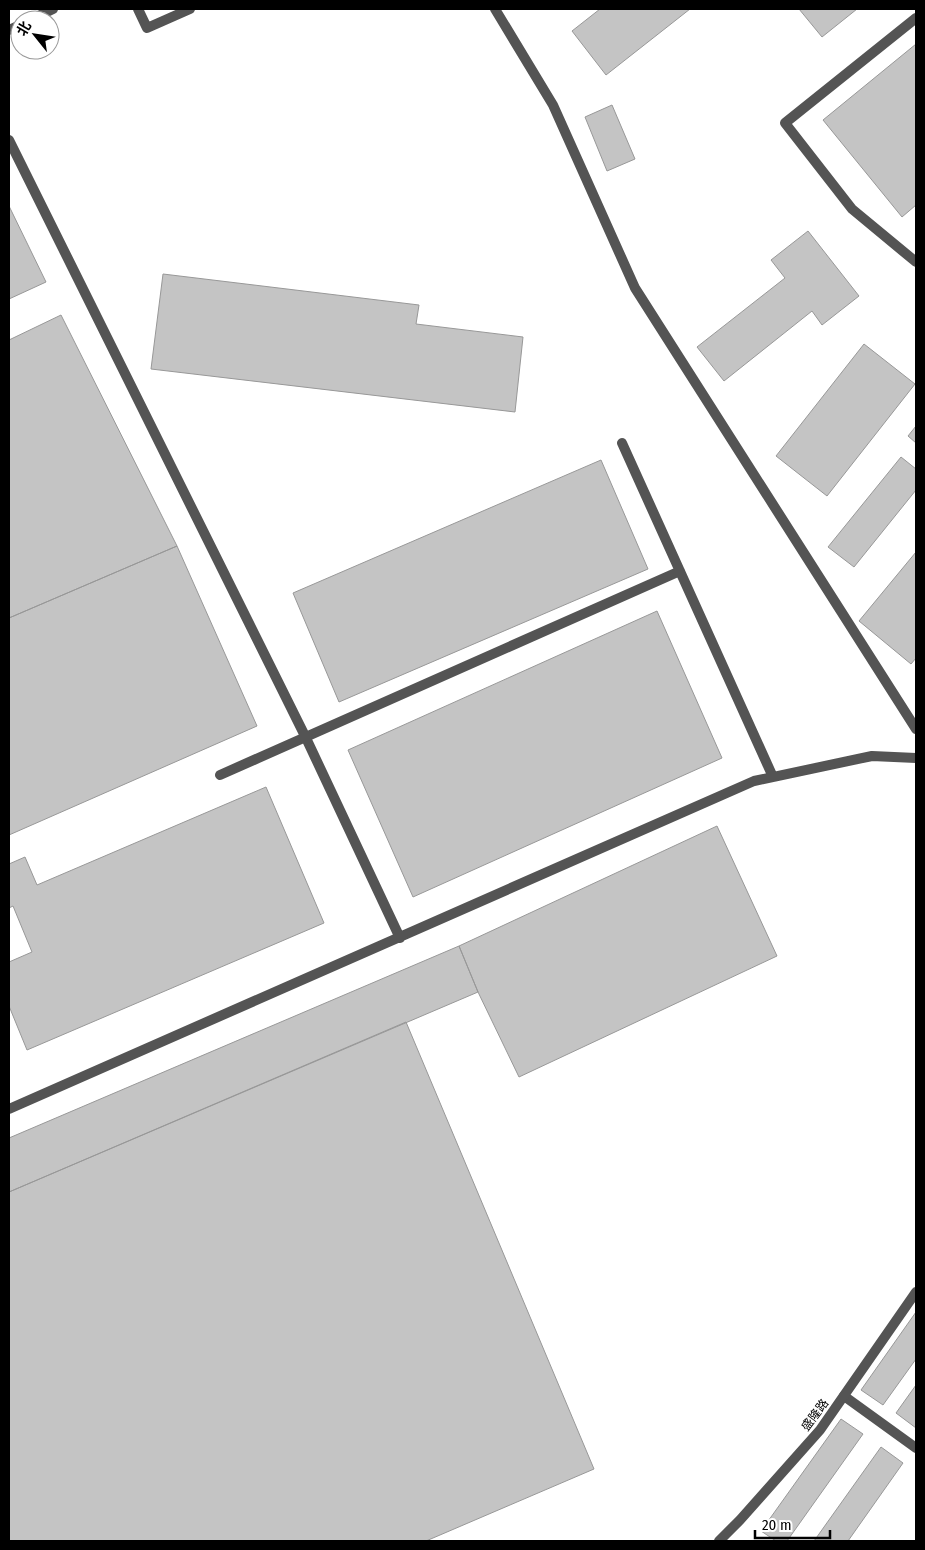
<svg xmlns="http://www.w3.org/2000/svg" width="925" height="1550" viewBox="0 0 925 1550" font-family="'Fira Sans Condensed','Noto Sans SC',sans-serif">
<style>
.building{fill:#c4c4c4;stroke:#989898}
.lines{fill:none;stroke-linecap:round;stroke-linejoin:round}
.service{stroke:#545454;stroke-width:10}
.minor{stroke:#545454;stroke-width:10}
.labels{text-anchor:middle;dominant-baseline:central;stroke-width:4;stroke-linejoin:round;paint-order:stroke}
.street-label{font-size:12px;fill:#000;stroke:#fff}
</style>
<rect width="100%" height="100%" fill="#fff"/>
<!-- building -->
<path class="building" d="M 600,9 L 690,9 L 606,75 L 572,31 Z
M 799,9 L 857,9 L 822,37 Z
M 916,44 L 916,205 L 902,217 L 823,120 Z
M 612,105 L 635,159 L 607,171 L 585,117 Z
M 9,206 L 46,282 L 9,299 Z
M 808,231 L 859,296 L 822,325 L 812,311 L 724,381 L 697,347 L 785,278 L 771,260 Z
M 163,274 L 419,305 L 416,324 L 523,337 L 515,412 L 151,369 Z
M 61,315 L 177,546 L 9,618 L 9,340 Z
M 864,344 L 915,384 L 827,496 L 776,456 Z
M 916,426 L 916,443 L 908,436 Z
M 901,457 L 916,469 L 916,490 L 854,567 L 828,547 Z
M 601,460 L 648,569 L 339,702 L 293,593 Z
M 177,546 L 257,726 L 9,835 L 9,618 Z
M 916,552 L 916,658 L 911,664 L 859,621 Z
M 657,611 L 722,758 L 413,897 L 348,750 Z
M 266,787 L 324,923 L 27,1050 L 9,1006 L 9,962 L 32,952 L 13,906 L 9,908 L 9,864 L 25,857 L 37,885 Z
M 717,826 L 777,956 L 519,1077 L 478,992 L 459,946 Z
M 459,946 L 478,992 L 9,1192 L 9,1138 Z
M 406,1022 L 594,1469 L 426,1541 L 9,1541 L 9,1192 Z
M 916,1312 L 916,1359 L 883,1405 L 861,1390 Z
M 916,1385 L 916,1428 L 896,1413 Z
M 841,1419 L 863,1434 L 787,1541 L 776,1541 L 761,1531 Z
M 881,1447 L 903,1463 L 848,1541 L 814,1541 Z"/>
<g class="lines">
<!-- service -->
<path class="service" d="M 138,9 L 147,28 L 190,9
M 495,9 L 553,105 L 635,288 L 916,729
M 916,18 L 785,123 L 852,209 L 916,262
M 30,20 L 53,9
M 9,30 L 20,25
M 9,140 L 306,738 L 400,938
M 622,443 L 773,777
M 220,775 L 680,571
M 9,1109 L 754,781 L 872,756 L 916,758
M 844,1396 L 916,1448"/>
<!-- minor -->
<path class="minor" d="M 719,1541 L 740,1520 L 820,1430 L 916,1292"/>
</g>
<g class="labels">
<!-- street labels -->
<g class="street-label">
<text transform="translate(815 1415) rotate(-53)">盛隆路</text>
</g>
</g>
<!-- border -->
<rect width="925" height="1550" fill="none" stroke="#000000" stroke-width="20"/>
<!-- north arrow -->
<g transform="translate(35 35) rotate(300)"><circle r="24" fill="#ffffff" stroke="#999999"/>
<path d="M0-4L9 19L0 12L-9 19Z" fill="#000000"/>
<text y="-8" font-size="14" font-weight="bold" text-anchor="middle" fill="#000000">北</text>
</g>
<!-- scale -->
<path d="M755 1530v8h75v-8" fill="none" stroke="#000000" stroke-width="2.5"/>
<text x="762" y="1530" font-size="15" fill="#000000" stroke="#ffffff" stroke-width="4" paint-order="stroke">20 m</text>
</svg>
